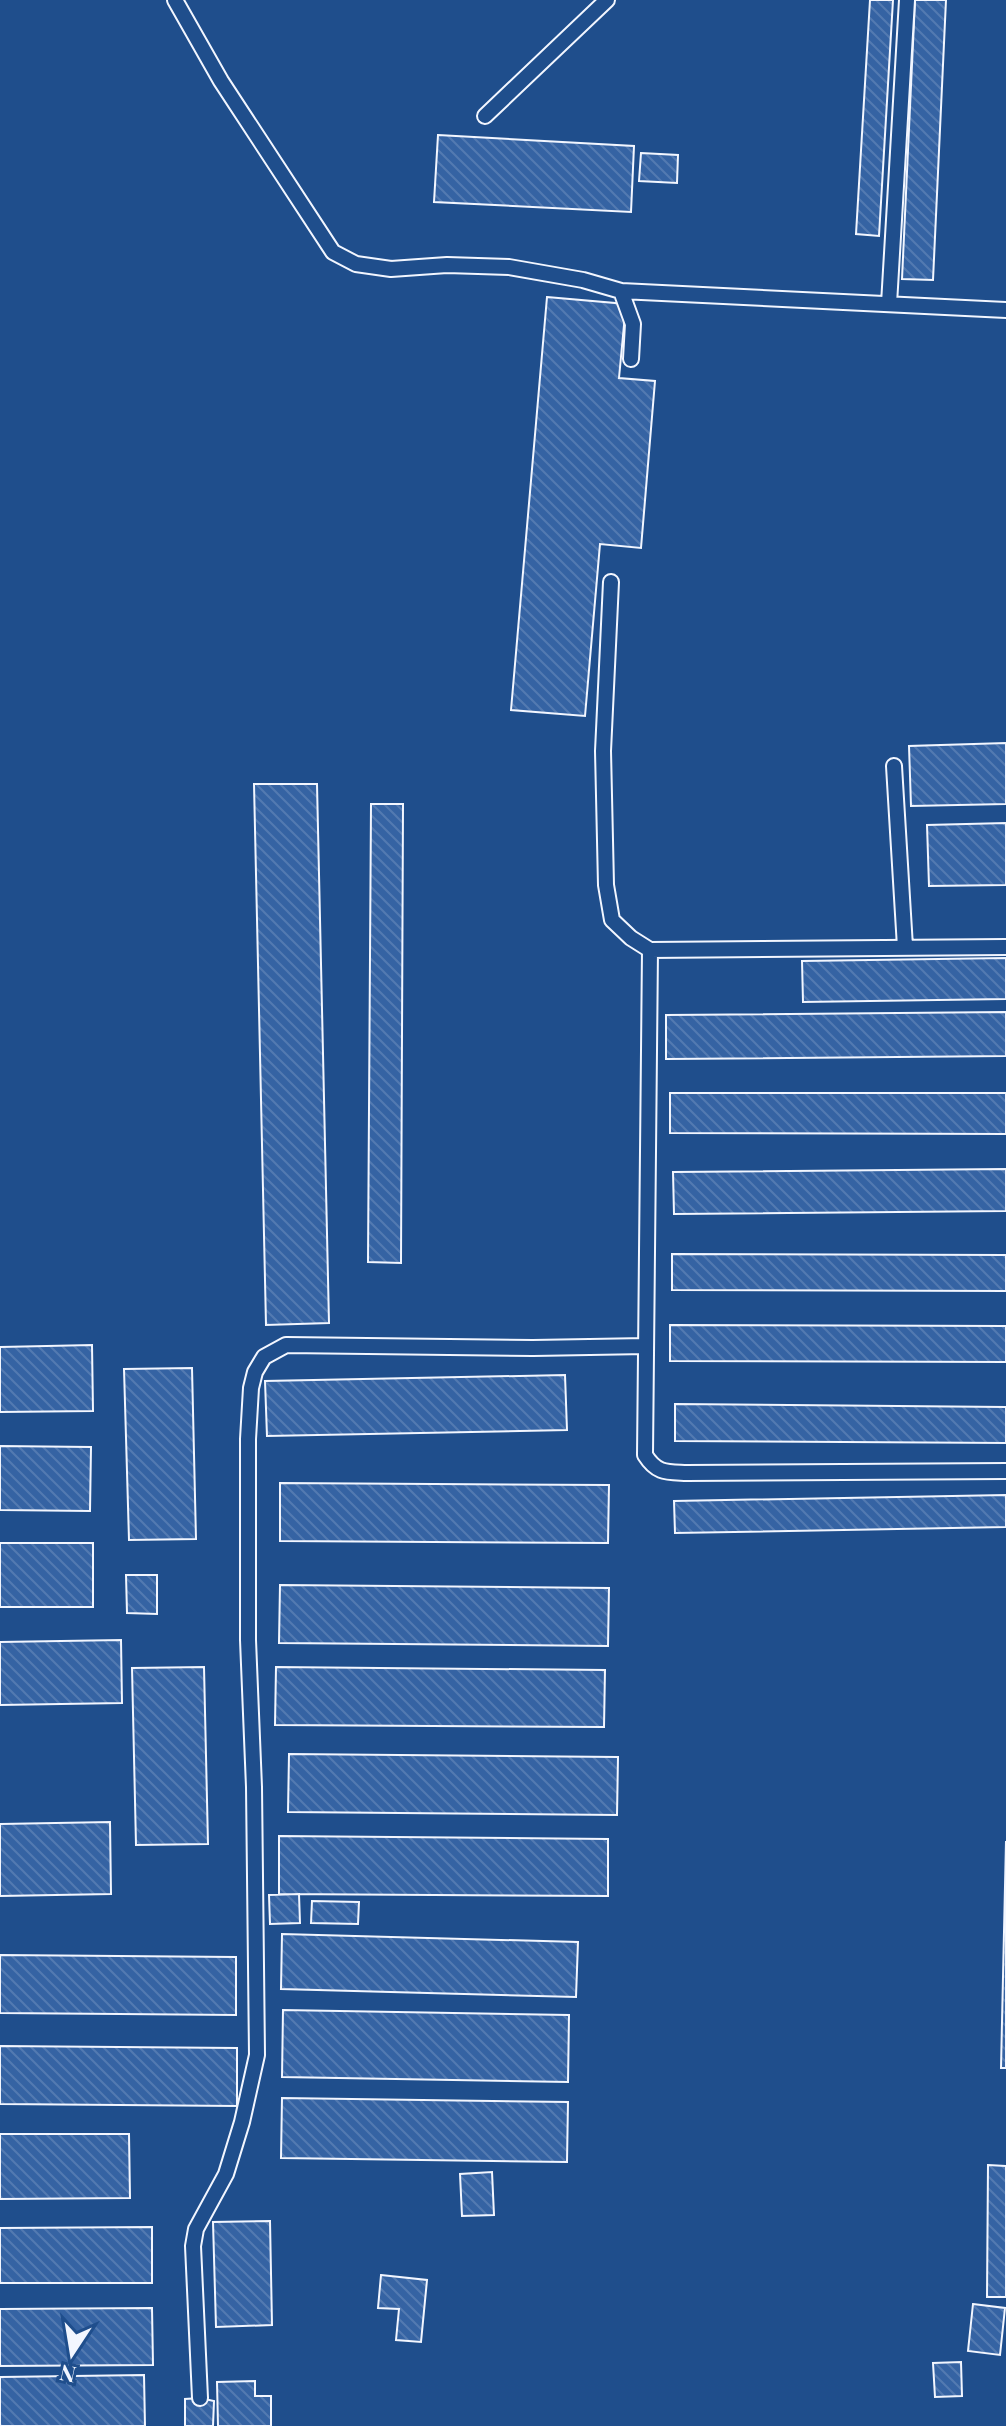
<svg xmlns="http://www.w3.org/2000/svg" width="1006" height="2426" viewBox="0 0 1006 2426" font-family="'Playfair Display',serif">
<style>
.building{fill:url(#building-back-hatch);stroke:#f2f6ff;stroke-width:2}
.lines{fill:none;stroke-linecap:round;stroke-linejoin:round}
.service-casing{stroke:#f2f6ff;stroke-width:18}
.service{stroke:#1f4e8c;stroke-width:14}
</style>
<defs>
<pattern id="building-back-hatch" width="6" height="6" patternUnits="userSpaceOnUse" patternTransform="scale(2)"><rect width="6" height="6" fill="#3563a3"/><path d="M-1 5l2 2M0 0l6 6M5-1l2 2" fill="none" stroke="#537ab1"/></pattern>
</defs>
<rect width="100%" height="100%" fill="#1f4e8c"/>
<!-- building -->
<path class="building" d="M 870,0 L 893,0 L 879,236 L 856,234 Z
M 915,0 L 946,0 L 933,280 L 902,279 Z
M 438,135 L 634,146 L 631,212 L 434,202 Z
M 641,153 L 678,155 L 677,183 L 639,181 Z
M 547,297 L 626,304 L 619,378 L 655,381 L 641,548 L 600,544 L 585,716 L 511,710 Z
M 1006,743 L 1006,804 L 911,806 L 909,746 Z
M 254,784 L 317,784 L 329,1323 L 266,1325 Z
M 371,804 L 403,804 L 401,1263 L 368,1262 Z
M 1006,823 L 1006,885 L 929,886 L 927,825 Z
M 1006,958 L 1006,999 L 803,1002 L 802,961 Z
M 1006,1012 L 1006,1056 L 666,1059 L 666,1015 Z
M 670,1093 L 1006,1093 L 1006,1134 L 670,1133 Z
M 1006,1169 L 1006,1211 L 674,1214 L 673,1172 Z
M 672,1254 L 1006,1255 L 1006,1291 L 672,1290 Z
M 670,1325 L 1006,1326 L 1006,1362 L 670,1361 Z
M 92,1345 L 93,1411 L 0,1412 L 0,1347 Z
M 192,1368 L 196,1539 L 129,1540 L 124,1369 Z
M 565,1375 L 567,1430 L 267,1436 L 265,1381 Z
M 675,1404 L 1006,1407 L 1006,1443 L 675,1441 Z
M 0,1446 L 91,1447 L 90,1511 L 0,1510 Z
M 280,1483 L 609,1485 L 608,1543 L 280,1541 Z
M 1006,1495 L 1006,1527 L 675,1533 L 674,1501 Z
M 0,1543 L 93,1543 L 93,1607 L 0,1607 Z
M 126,1575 L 157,1575 L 157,1614 L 127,1613 Z
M 280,1585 L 609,1588 L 608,1646 L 279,1643 Z
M 121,1640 L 122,1703 L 0,1705 L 0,1642 Z
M 204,1667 L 208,1844 L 136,1845 L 132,1668 Z
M 276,1667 L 605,1670 L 604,1727 L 275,1725 Z
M 289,1754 L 618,1757 L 617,1815 L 288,1812 Z
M 110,1822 L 111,1894 L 0,1896 L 0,1824 Z
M 279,1836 L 608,1839 L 608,1896 L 279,1894 Z
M 1006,1841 L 1006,2068 L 1001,2068 Z
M 299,1894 L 300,1923 L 270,1924 L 269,1895 Z
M 312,1901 L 359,1902 L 358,1924 L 311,1923 Z
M 282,1934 L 578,1942 L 576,1997 L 281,1989 Z
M 0,1955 L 236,1957 L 236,2015 L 0,2013 Z
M 283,2010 L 569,2015 L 568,2082 L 282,2077 Z
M 0,2046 L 237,2048 L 237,2106 L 0,2104 Z
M 282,2098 L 568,2102 L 567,2162 L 281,2158 Z
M 0,2134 L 129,2134 L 130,2198 L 0,2199 Z
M 988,2165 L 1006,2166 L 1006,2297 L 987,2297 Z
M 492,2172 L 494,2215 L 462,2216 L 460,2174 Z
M 270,2221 L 272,2325 L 216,2327 L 213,2222 Z
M 152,2227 L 152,2283 L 0,2283 L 0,2228 Z
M 381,2275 L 427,2280 L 421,2342 L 396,2340 L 399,2309 L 378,2308 Z
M 973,2304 L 1005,2308 L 1000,2355 L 968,2351 Z
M 152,2308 L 153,2365 L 0,2366 L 0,2309 Z
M 961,2362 L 962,2396 L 935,2397 L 933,2363 Z
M 144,2375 L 145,2426 L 0,2426 L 0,2377 Z
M 255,2381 L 255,2396 L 271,2396 L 271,2426 L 218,2426 L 217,2382 Z
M 200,2398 L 214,2401 L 213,2426 L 185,2426 L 185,2399 Z"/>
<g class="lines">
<defs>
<path id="service" d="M 175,0 L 221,81 L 333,252 L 356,264 L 391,269 L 447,265 L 509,267 L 583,280 L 621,291 L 633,324 L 631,359
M 485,116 L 607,0
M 621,291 L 1006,310
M 889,304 L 907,0
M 611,582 L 603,751 L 606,885 L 612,920 L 631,938 L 650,950 L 1006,947
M 894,766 L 905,947
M 650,950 L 645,1455 C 657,1474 667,1472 687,1473 L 1006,1471
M 200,2398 L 193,2246 L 196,2229 L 226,2174 L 242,2122 L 257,2055 L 254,1787 L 248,1640 L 248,1439 L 251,1388 L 255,1372 L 264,1357 L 286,1345 L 533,1348 L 646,1346"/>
</defs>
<!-- service casing -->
<use href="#service" class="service-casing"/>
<!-- service -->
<use href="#service" class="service"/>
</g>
<!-- north arrow -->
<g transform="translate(72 2354) rotate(192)" stroke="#1f4e8c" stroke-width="6" paint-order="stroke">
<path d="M0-6L14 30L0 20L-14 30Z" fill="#f2f6ff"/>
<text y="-12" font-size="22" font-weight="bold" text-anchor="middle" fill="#f2f6ff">N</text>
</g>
</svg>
